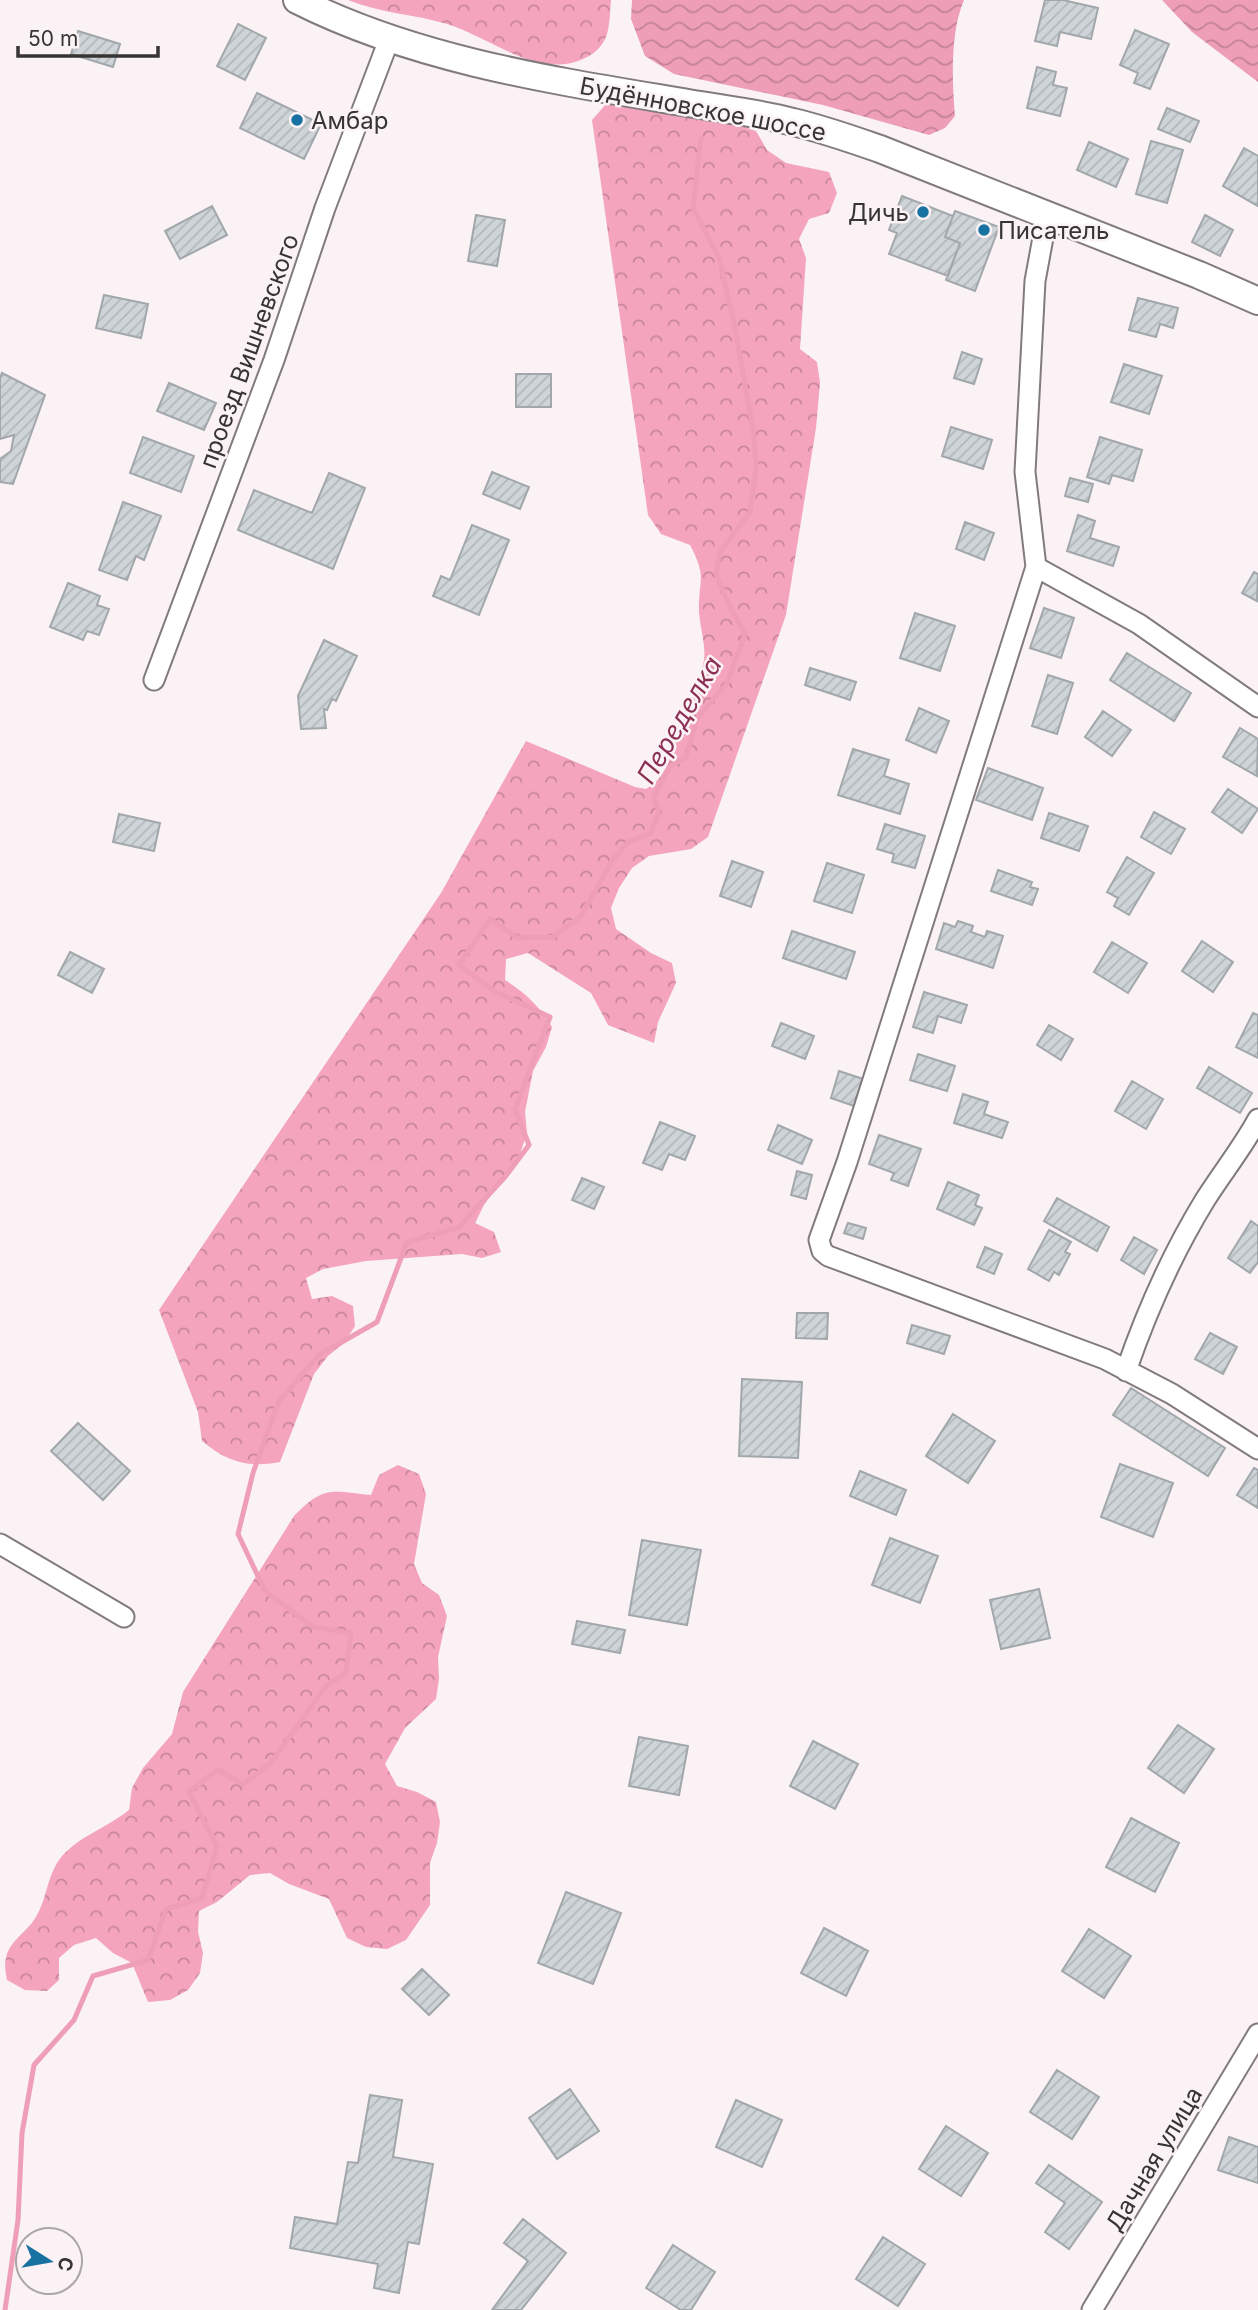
<svg xmlns="http://www.w3.org/2000/svg" width="1258" height="2310" viewBox="0 0 1258 2310" font-family="Inter,sans-serif">
<style>
.forest{fill:url(#forest-crowns)}
.water{fill:url(#water-waves)}
.lines{fill:none;stroke-linecap:round;stroke-linejoin:round}
.stream{stroke:#ef9eb7;stroke-width:5}
.building{fill:url(#building-hatch);stroke:#a2a7ab;stroke-width:2}
.street-casing{stroke:#827b7d;stroke-width:23}
.secondary-casing{stroke:#827b7d;stroke-width:30}
.street{stroke:#fff;stroke-width:19}
.secondary{stroke:#fff;stroke-width:26}
.poi-dot{fill:#1872a1;stroke:#faf2f4;stroke-width:2.5}
.labels{text-anchor:middle;dominant-baseline:central;stroke-width:5;stroke-linejoin:round;paint-order:stroke}
.street-label{font-size:24px;fill:#373434;stroke:#faf2f4}
.poi-label{font-size:24px;fill:#373434;stroke:#faf2f4;text-anchor:start}
.water-label{font-size:26px;font-style:italic;fill:#8c2f54;stroke:#faf2f4}
</style>
<defs>
<pattern id="forest-crowns" width="20" height="18" patternUnits="userSpaceOnUse" patternTransform="scale(1.75)"><rect width="20" height="18" fill="#f5a4bd"/><path d="M2 6a3 3 0 1 1 6 0M12 15a3 3 0 1 1 6 0" fill="none" stroke="#c7869a"/></pattern>
<pattern id="water-waves" width="16" height="10" patternUnits="userSpaceOnUse" patternTransform="scale(1.75)"><rect width="16" height="10" fill="#ef9eb7"/><path d="M0 5q4-4 8 0t8 0" fill="none" stroke="#c28296"/></pattern>
<pattern id="building-hatch" width="6" height="6" patternUnits="userSpaceOnUse" patternTransform="scale(1.75)"><rect width="6" height="6" fill="#ced4d8"/><path d="M-1 1l2-2M0 6l6-6M5 7l2-2" fill="none" stroke="#b2b7ba"/></pattern>
</defs>
<rect width="100%" height="100%" fill="#faf2f4"/>
<!-- forest -->
<path class="forest" d="M 348,0 L 611,0 C 610,11 610,27 606,37 C 602,47 593,55 583,59 C 538,80 488,36 447,24 C 414,14 379,13 348,0 Z
M 631,102 L 695,109 L 756,131 L 767,150 L 786,163 L 829,172 L 837,193 L 829,213 L 809,219 L 799,239 L 806,258 L 800,349 L 817,362 L 820,383 L 816,428 L 786,615 L 708,837 L 691,849 L 649,856 L 632,868 L 619,888 L 611,908 L 616,929 L 651,953 L 672,963 L 676,983 L 658,1022 L 654,1043 L 608,1025 L 591,993 L 528,953 L 506,959 L 505,980 C 526,993 539,1006 552,1027 L 546,1047 L 533,1071 L 525,1112 L 527,1133 L 520,1154 L 484,1205 L 475,1223 L 494,1232 L 501,1252 L 482,1258 L 462,1254 L 366,1261 L 323,1269 L 306,1278 L 312,1299 L 332,1296 L 353,1306 L 355,1326 L 344,1343 L 328,1356 L 314,1374 L 280,1462 C 248,1468 227,1462 202,1441 L 198,1412 L 159,1310 L 441,893 L 526,741 L 635,787 L 646,789 C 670,776 673,745 683,721 C 691,700 700,682 704,660 C 706,644 700,628 699,612 C 698,579 708,579 690,545 L 661,534 L 648,515 L 592,120 L 607,103 Z
M 398,1465 L 419,1474 L 426,1494 L 414,1564 L 422,1583 L 439,1595 L 447,1616 L 438,1657 L 439,1679 L 436,1699 L 405,1728 L 385,1764 L 397,1786 L 417,1792 L 436,1802 L 440,1822 L 437,1843 L 430,1863 L 430,1905 L 406,1940 L 387,1949 L 366,1947 L 347,1938 L 329,1899 L 289,1884 L 270,1873 L 250,1875 L 217,1902 L 199,1911 L 198,1932 L 203,1953 L 200,1973 L 188,1990 L 170,2000 L 148,2002 L 132,1963 L 113,1953 L 96,1938 L 74,1945 L 59,1958 L 59,1980 L 47,1991 L 25,1990 L 7,1980 C 6,1974 4,1965 6,1958 C 9,1942 26,1932 34,1920 C 47,1901 46,1879 59,1860 C 76,1837 107,1828 129,1810 L 132,1788 L 143,1768 L 172,1734 L 183,1692 L 294,1516 C 324,1485 331,1491 371,1495 L 379,1475 Z"/>
<!-- water -->
<path class="water" d="M 632,0 L 964,0 C 950,32 952,82 955,116 L 945,128 L 929,135 L 823,105 L 674,74 L 645,56 L 631,19 Z
M 1162,0 L 1258,0 L 1258,82 L 1192,32 Z"/>
<g class="lines">
<!-- stream -->
<path class="stream" d="M 5,2310 L 18,2220 L 22,2133 L 34,2065 L 74,2020 L 93,1976 L 148,1960 L 166,1909 L 202,1898 L 217,1846 L 189,1792 L 217,1770 L 243,1784 L 270,1764 L 326,1686 L 346,1673 L 351,1633 L 313,1627 L 265,1591 L 238,1534 L 253,1473 L 279,1401 L 319,1355 L 377,1322 L 407,1242 L 458,1228 L 505,1177 L 529,1145 L 515,1109 L 550,1017 L 496,992 L 459,965 L 490,919 L 518,938 L 553,937 L 581,916 L 612,861 L 628,842 L 650,834 L 659,813 L 654,797 L 670,766 L 686,757 L 697,719 L 727,683 L 745,634 L 729,605 L 716,574 L 720,552 L 750,512 L 756,469 L 754,435 L 734,323 L 719,258 L 693,208 L 701,138"/>
</g>
<!-- building -->
<path class="building" d="M 1045,0 L 1063,0 L 1098,8 L 1091,39 L 1060,32 L 1057,46 L 1035,41 Z
M 238,24 L 266,38 L 245,80 L 217,66 Z
M 1135,30 L 1169,44 L 1150,89 L 1134,83 L 1138,73 L 1120,65 Z
M 78,31 L 120,44 L 113,67 L 71,54 Z
M 1037,67 L 1056,72 L 1053,85 L 1067,88 L 1060,116 L 1027,108 Z
M 257,93 L 321,124 L 304,159 L 240,128 Z
M 1167,108 L 1199,121 L 1190,142 L 1158,129 Z
M 1151,141 L 1183,150 L 1167,203 L 1136,194 Z
M 1089,142 L 1128,159 L 1116,187 L 1077,170 Z
M 1244,148 L 1258,156 L 1258,206 L 1223,186 Z
M 902,196 L 953,216 L 945,237 L 960,243 L 948,276 L 889,254 L 897,233 L 889,230 Z
M 212,206 L 227,235 L 180,259 L 165,231 Z
M 955,211 L 999,227 L 975,291 L 946,280 L 960,243 L 945,237 Z
M 476,215 L 505,220 L 497,266 L 468,261 Z
M 1205,215 L 1233,230 L 1220,256 L 1192,242 Z
M 104,295 L 148,304 L 141,338 L 96,328 Z
M 1138,298 L 1178,308 L 1173,328 L 1160,324 L 1156,337 L 1129,330 Z
M 962,352 L 982,359 L 974,384 L 954,378 Z
M 1124,364 L 1162,376 L 1149,414 L 1111,402 Z
M 2,373 L 45,395 L 13,484 L 0,482 L 0,459 L 11,451 L 14,435 L 0,439 L 0,378 Z
M 516,374 L 551,374 L 551,407 L 516,407 Z
M 169,383 L 216,403 L 204,430 L 157,411 Z
M 951,427 L 992,440 L 983,469 L 942,456 Z
M 143,437 L 194,456 L 181,492 L 130,473 Z
M 1100,437 L 1142,450 L 1133,481 L 1112,475 L 1109,484 L 1087,477 Z
M 492,472 L 529,487 L 520,509 L 483,494 Z
M 329,473 L 365,488 L 333,569 L 238,530 L 254,490 L 312,513 Z
M 1070,478 L 1093,484 L 1088,502 L 1065,496 Z
M 123,502 L 161,516 L 144,560 L 136,556 L 127,580 L 99,570 Z
M 1078,515 L 1095,521 L 1090,538 L 1119,547 L 1113,566 L 1067,551 Z
M 965,522 L 994,533 L 984,560 L 956,549 Z
M 472,525 L 509,540 L 479,615 L 433,596 L 441,576 L 450,580 Z
M 1254,572 L 1258,574 L 1257,601 L 1242,593 Z
M 68,583 L 100,596 L 97,605 L 109,609 L 99,635 L 87,631 L 83,640 L 50,627 Z
M 1044,608 L 1074,618 L 1061,658 L 1030,648 Z
M 915,613 L 955,626 L 940,671 L 900,658 Z
M 324,640 L 357,656 L 336,701 L 332,699 L 327,710 L 324,709 L 326,728 L 301,729 L 298,696 Z
M 1127,653 L 1191,693 L 1174,721 L 1110,680 Z
M 810,668 L 856,682 L 850,700 L 805,685 Z
M 1048,675 L 1073,683 L 1057,734 L 1032,726 Z
M 919,708 L 949,721 L 936,753 L 906,740 Z
M 1103,711 L 1131,730 L 1112,756 L 1085,737 Z
M 1240,728 L 1258,739 L 1257,776 L 1223,757 Z
M 853,749 L 889,760 L 884,776 L 909,784 L 900,814 L 838,795 Z
M 988,768 L 1043,788 L 1032,820 L 976,800 Z
M 1228,789 L 1258,809 L 1242,833 L 1212,812 Z
M 1154,812 L 1185,829 L 1171,854 L 1141,837 Z
M 1049,813 L 1088,826 L 1079,851 L 1041,838 Z
M 119,814 L 160,823 L 154,851 L 113,842 Z
M 885,824 L 925,836 L 915,868 L 892,862 L 894,854 L 877,849 Z
M 1127,857 L 1154,873 L 1129,915 L 1114,906 L 1118,898 L 1107,892 Z
M 732,861 L 763,872 L 751,907 L 720,896 Z
M 827,863 L 864,875 L 852,913 L 814,901 Z
M 998,870 L 1032,882 L 1030,887 L 1038,889 L 1032,905 L 991,891 Z
M 958,921 L 973,926 L 971,932 L 985,937 L 987,931 L 1003,936 L 993,968 L 936,949 L 944,923 L 955,927 Z
M 792,931 L 855,952 L 846,979 L 783,958 Z
M 1202,941 L 1233,962 L 1213,992 L 1182,971 Z
M 1112,942 L 1147,963 L 1128,993 L 1094,972 Z
M 70,952 L 104,969 L 92,993 L 58,975 Z
M 924,992 L 967,1005 L 961,1023 L 938,1016 L 933,1033 L 913,1027 Z
M 1253,1013 L 1258,1015 L 1258,1058 L 1236,1047 Z
M 781,1023 L 814,1036 L 805,1059 L 772,1046 Z
M 1049,1025 L 1073,1039 L 1061,1060 L 1037,1045 Z
M 918,1054 L 955,1066 L 947,1091 L 910,1080 Z
M 1209,1067 L 1252,1093 L 1240,1113 L 1197,1088 Z
M 839,1071 L 863,1079 L 854,1106 L 831,1098 Z
M 1132,1081 L 1163,1099 L 1146,1129 L 1115,1111 Z
M 963,1094 L 988,1102 L 984,1114 L 1008,1122 L 1002,1138 L 954,1123 Z
M 660,1122 L 695,1136 L 685,1160 L 669,1154 L 662,1170 L 643,1163 Z
M 778,1125 L 812,1140 L 802,1164 L 768,1150 Z
M 879,1135 L 921,1149 L 908,1186 L 891,1180 L 894,1173 L 869,1164 Z
M 797,1171 L 812,1175 L 806,1199 L 791,1195 Z
M 582,1178 L 604,1187 L 594,1209 L 572,1200 Z
M 948,1182 L 979,1195 L 975,1205 L 982,1208 L 974,1225 L 937,1209 Z
M 1057,1198 L 1109,1227 L 1097,1251 L 1044,1221 Z
M 1251,1221 L 1258,1226 L 1258,1262 L 1250,1273 L 1228,1258 Z
M 848,1223 L 866,1228 L 863,1239 L 844,1233 Z
M 1049,1230 L 1071,1242 L 1065,1252 L 1070,1254 L 1059,1275 L 1054,1272 L 1049,1281 L 1028,1269 Z
M 1134,1237 L 1157,1250 L 1144,1274 L 1121,1260 Z
M 985,1247 L 1002,1254 L 994,1274 L 977,1267 Z
M 797,1313 L 828,1313 L 827,1339 L 796,1338 Z
M 912,1325 L 950,1336 L 944,1354 L 907,1343 Z
M 1210,1333 L 1237,1347 L 1223,1374 L 1195,1359 Z
M 742,1379 L 802,1382 L 798,1458 L 739,1456 Z
M 1131,1388 L 1225,1448 L 1208,1476 L 1113,1415 Z
M 953,1414 L 995,1441 L 968,1483 L 926,1456 Z
M 78,1423 L 130,1471 L 103,1500 L 51,1451 Z
M 1120,1464 L 1173,1483 L 1153,1537 L 1101,1517 Z
M 1254,1468 L 1258,1470 L 1258,1508 L 1237,1495 Z
M 860,1471 L 906,1490 L 896,1515 L 850,1496 Z
M 890,1538 L 938,1556 L 920,1603 L 872,1585 Z
M 642,1540 L 701,1550 L 687,1625 L 629,1615 Z
M 1039,1589 L 1050,1638 L 1001,1649 L 990,1600 Z
M 577,1621 L 625,1630 L 620,1653 L 572,1644 Z
M 1178,1725 L 1214,1749 L 1184,1793 L 1148,1768 Z
M 639,1737 L 688,1746 L 679,1795 L 629,1786 Z
M 813,1741 L 858,1764 L 835,1809 L 790,1786 Z
M 1131,1818 L 1179,1843 L 1155,1892 L 1106,1867 Z
M 566,1892 L 621,1913 L 593,1984 L 538,1963 Z
M 824,1928 L 868,1951 L 846,1996 L 801,1973 Z
M 1089,1929 L 1131,1956 L 1104,1998 L 1062,1971 Z
M 422,1969 L 449,1995 L 429,2015 L 402,1989 Z
M 1057,2070 L 1099,2097 L 1072,2139 L 1030,2112 Z
M 570,2089 L 599,2131 L 557,2159 L 529,2118 Z
M 370,2095 L 402,2100 L 393,2157 L 433,2164 L 419,2244 L 408,2242 L 399,2293 L 374,2288 L 378,2264 L 290,2248 L 295,2217 L 337,2224 L 348,2162 L 358,2163 Z
M 736,2100 L 782,2120 L 762,2167 L 716,2147 Z
M 946,2126 L 988,2153 L 961,2196 L 919,2169 Z
M 1229,2137 L 1258,2147 L 1258,2183 L 1218,2170 Z
M 1049,2165 L 1102,2202 L 1069,2249 L 1045,2232 L 1065,2203 L 1036,2183 Z
M 523,2219 L 566,2253 L 521,2310 L 492,2310 L 528,2261 L 504,2243 Z
M 883,2237 L 925,2264 L 898,2306 L 856,2279 Z
M 673,2245 L 715,2272 L 691,2310 L 681,2310 L 646,2288 Z"/>
<g class="lines">
<defs>
<path id="street" d="M 1047,216 L 1035,281 L 1025,472 L 1036,567 L 847,1162 L 819,1240 L 822,1251 L 828,1256 L 1105,1359 L 1172,1394 L 1258,1449
M 1036,567 L 1139,624 L 1258,707
M 154,680 L 274,360 L 325,208 L 390,37
M 1126,1371 C 1147,1310 1172,1254 1205,1200 C 1222,1173 1243,1147 1258,1119
M 0,1544 L 124,1617
M 1092,2310 L 1258,2034"/>
<path id="secondary" d="M 297,0 C 418,61 557,81 688,103 C 723,109 759,113 793,122 C 823,129 851,139 880,149 L 1199,275 L 1258,301"/>
</defs>
<!-- street casing -->
<use href="#street" class="street-casing"/>
<!-- secondary casing -->
<use href="#secondary" class="secondary-casing"/>
<!-- street -->
<use href="#street" class="street"/>
<!-- secondary -->
<use href="#secondary" class="secondary"/>
</g>
<!-- markers -->
<g class="poi-dot">
<circle cx="297" cy="120" r="7"/>
<circle cx="923" cy="212" r="7"/>
<circle cx="984" cy="230" r="7"/>
</g>
<g class="labels">
<!-- street labels -->
<g class="street-label">
<text transform="translate(703 109) rotate(11)">Будённовское шоссе</text>
<text transform="translate(249 351) rotate(-70)">проезд Вишневского</text>
<text transform="translate(1154 2159) rotate(-59)">Дачная улица</text>
</g>
<!-- poi labels -->
<g class="poi-label">
<text x="311" y="120">Амбар</text>
<text x="909" y="212" text-anchor="end">Дичь</text>
<text x="998" y="230">Писатель</text>
</g>
<!-- water labels -->
<g class="water-label">
<text transform="translate(679 720) rotate(-60)">Переделка</text>
</g>
</g>
<!-- north arrow -->
<g transform="translate(49 2261) rotate(101)"><circle r="33" fill="#faf2f4" stroke="#aca6a7" stroke-width="2"/>
<path d="M0-5L12 26L0 18L-12 26Z" fill="#1872a1"/>
<text y="-10" font-size="19" font-weight="bold" text-anchor="middle" fill="#373434">С</text>
</g>
<!-- scale -->
<path d="M18 46v10h140v-10" fill="none" stroke="#373434" stroke-width="3.5"/>
<text x="28" y="46" font-size="21" fill="#373434" stroke="#faf2f4" stroke-width="5" paint-order="stroke">50 m</text>
</svg>
